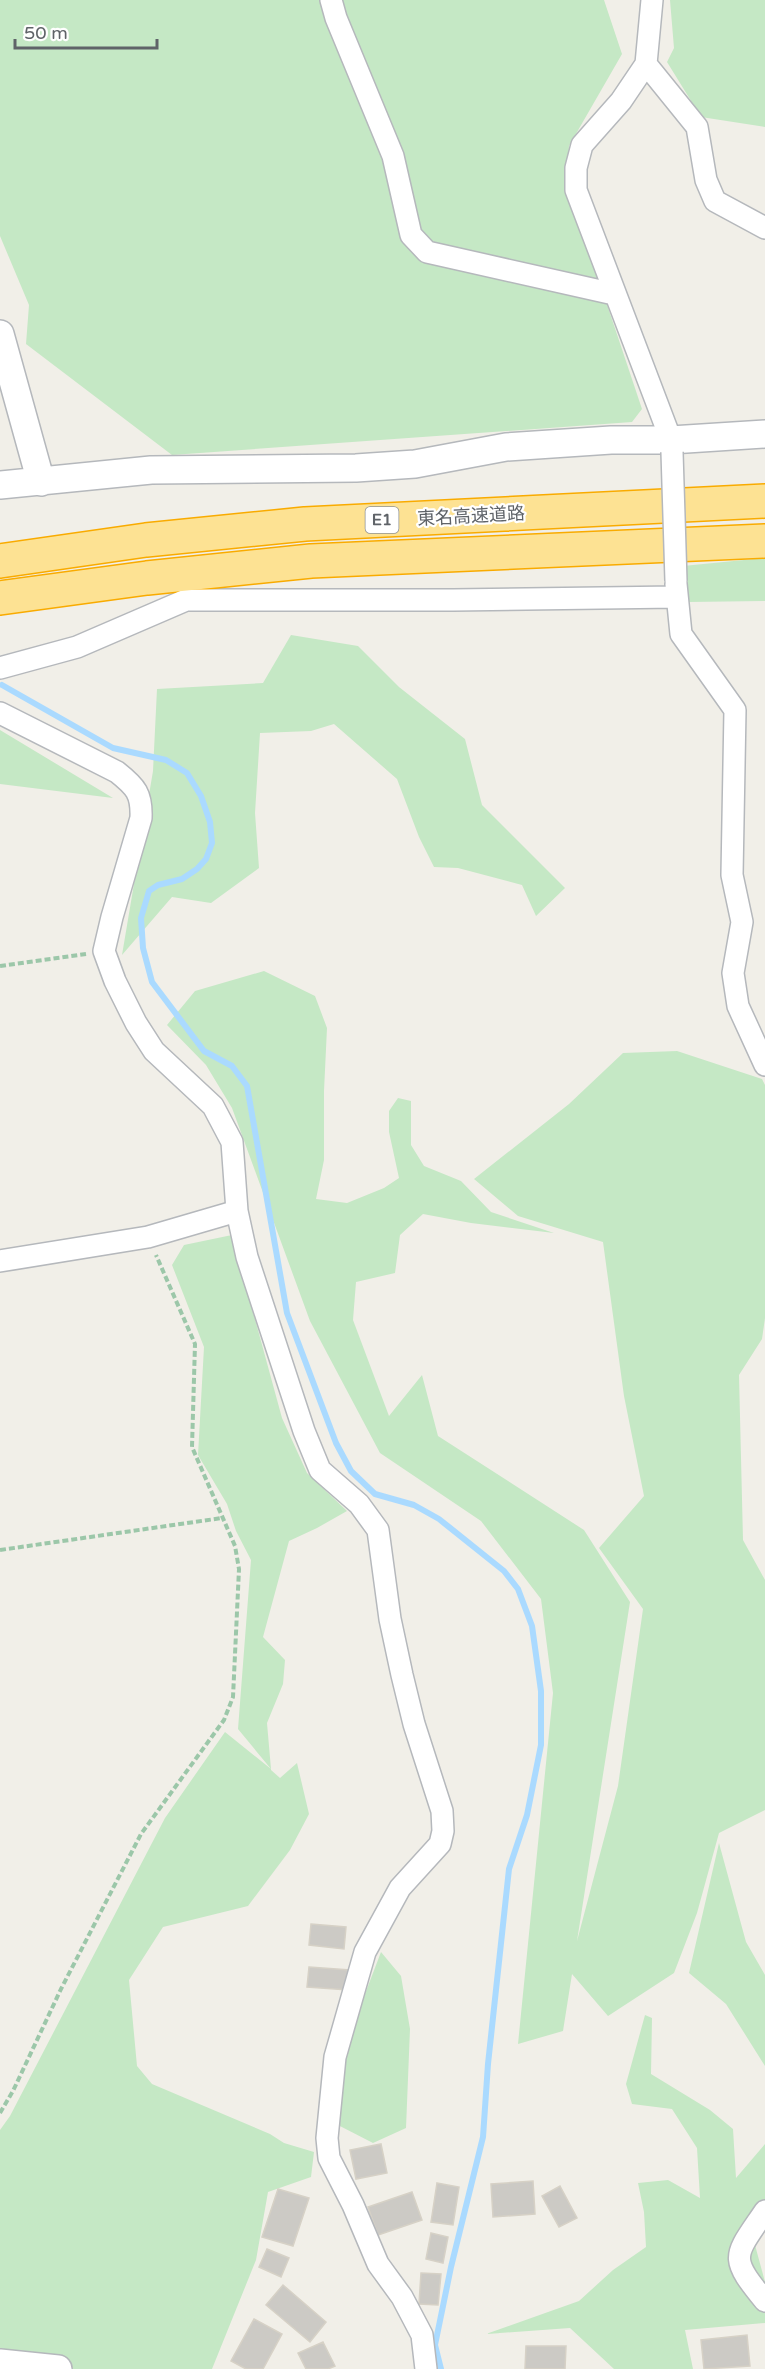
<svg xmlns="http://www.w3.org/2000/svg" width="765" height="2369" viewBox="0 0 765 2369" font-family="'Varela Round','Noto Sans JP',sans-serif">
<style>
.green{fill:#c5e8c5}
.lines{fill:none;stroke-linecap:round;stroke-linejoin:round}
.stream{stroke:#aadaff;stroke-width:6}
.building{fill:#cccac5;stroke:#d6d1c6;stroke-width:1.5}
.minor-casing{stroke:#b5b8bc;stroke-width:24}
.tertiary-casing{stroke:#b5b8bc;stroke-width:30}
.motorway-casing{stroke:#f9ab00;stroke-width:36}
.path{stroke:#9cc7a9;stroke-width:4;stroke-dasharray:6 3;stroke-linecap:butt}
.minor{stroke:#fff;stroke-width:21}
.tertiary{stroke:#fff;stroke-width:27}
.motorway{stroke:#fde293;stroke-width:33}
.minor-bridge-casing{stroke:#b5b8bc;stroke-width:24;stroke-linecap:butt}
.minor-bridge{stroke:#fff;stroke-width:21}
.labels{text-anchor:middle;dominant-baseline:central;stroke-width:4.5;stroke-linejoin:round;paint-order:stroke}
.shield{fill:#fff;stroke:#8f9295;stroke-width:1.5}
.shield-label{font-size:16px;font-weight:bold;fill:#5f6368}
.street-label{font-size:18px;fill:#5f6368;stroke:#fff}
</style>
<rect width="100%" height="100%" fill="#f1efe8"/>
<!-- green -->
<path class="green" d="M 0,0 L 604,0 L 622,54 L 569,146 L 567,185 L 642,409 L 632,422 L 172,455 L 26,344 L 29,305 L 0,236 Z
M 670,0 L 765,0 L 765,127 L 701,117 L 667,62 L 674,48 Z
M 765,558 L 765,601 L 689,602 L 683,566 Z
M 291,635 L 358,646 L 399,687 L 465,739 L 482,805 L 565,888 L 536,916 L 522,885 L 458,868 L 434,867 L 419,837 L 397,779 L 334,724 L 311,731 L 260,733 L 255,813 L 259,868 L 211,903 L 172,897 L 122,955 L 153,771 L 157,689 L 263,683 Z
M 0,730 L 113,798 L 0,784 Z
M 264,971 L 315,996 L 327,1028 L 324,1091 L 324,1160 L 316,1199 L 347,1203 L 384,1188 L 399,1178 L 389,1132 L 389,1111 L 398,1098 L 411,1101 L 411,1145 L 424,1166 L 461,1181 L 491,1212 L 554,1233 L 471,1223 L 423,1214 L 400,1235 L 395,1273 L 356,1282 L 353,1320 L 389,1416 L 422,1375 L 438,1436 L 584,1530 L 630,1602 L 577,1941 L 618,1786 L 643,1609 L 599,1548 L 644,1496 L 624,1396 L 603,1242 L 518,1216 L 474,1179 L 569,1104 L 623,1053 L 677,1051 L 762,1079 L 765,1085 L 765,1318 L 762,1339 L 739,1375 L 743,1540 L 765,1580 L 765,1810 L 719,1833 L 697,1913 L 674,1973 L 608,2016 L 572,1974 L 563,2031 L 518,2044 L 553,1693 L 541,1599 L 481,1521 L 380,1453 L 310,1321 L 232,1108 L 206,1065 L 167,1025 L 195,991 Z
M 232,1235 L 282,1418 L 307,1473 L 347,1511 L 317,1528 L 289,1541 L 263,1637 L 285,1660 L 283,1684 L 267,1723 L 271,1769 L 271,1770 L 280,1778 L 297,1763 L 309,1814 L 290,1850 L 248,1906 L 163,1927 L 129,1980 L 137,2066 L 152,2084 L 270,2134 L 284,2143 L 314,2152 L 311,2177 L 268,2192 L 256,2260 L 212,2369 L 0,2369 L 0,2130 L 10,2116 L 165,1818 L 225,1732 L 271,1769 L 238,1729 L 251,1560 L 236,1531 L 227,1504 L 198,1455 L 204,1347 L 172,1265 L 184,1245 Z
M 719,1843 L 746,1942 L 765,1975 L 765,2066 L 726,2004 L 689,1973 Z
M 381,1952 L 401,1976 L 410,2029 L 406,2128 L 373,2143 L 334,2123 L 341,2057 Z
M 645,2015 L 652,2018 L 651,2074 L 710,2110 L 733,2129 L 736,2178 L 765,2144 L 765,2226 L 755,2245 L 765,2282 L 765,2323 L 685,2330 L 693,2369 L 614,2369 L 570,2328 L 486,2334 L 579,2301 L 613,2270 L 646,2247 L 644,2212 L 638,2183 L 668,2180 L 700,2198 L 697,2148 L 672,2109 L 632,2104 L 626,2084 Z"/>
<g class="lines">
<!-- stream -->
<path class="stream" d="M 2,685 L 113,748 L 166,760 L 187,773 L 201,796 L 210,822 L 212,843 L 206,859 L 197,869 L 182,879 L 158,885 L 149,891 L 141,918 L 143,948 L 152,982 L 204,1051 L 232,1066 L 247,1086 L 287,1313 L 336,1443 L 351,1471 L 375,1494 L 414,1505 L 439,1519 L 504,1571 L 518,1589 L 532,1626 L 541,1691 L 541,1745 L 527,1815 L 509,1869 L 488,2064 L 483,2137 L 451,2267 L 435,2345 L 441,2369"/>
</g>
<!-- building -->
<path class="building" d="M 311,1924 L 346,1927 L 344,1949 L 309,1945 Z
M 309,1967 L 350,1970 L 348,1990 L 307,1987 Z
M 381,2144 L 387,2173 L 356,2179 L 350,2150 Z
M 533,2181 L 535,2214 L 493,2217 L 491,2184 Z
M 437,2183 L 459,2187 L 453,2225 L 431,2222 Z
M 560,2186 L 577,2218 L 559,2227 L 542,2196 Z
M 278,2189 L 309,2198 L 293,2246 L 262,2237 Z
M 412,2192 L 422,2220 L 378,2235 L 368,2207 Z
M 431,2233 L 448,2237 L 443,2263 L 426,2259 Z
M 267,2249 L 289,2258 L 281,2277 L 259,2267 Z
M 421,2273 L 441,2274 L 438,2305 L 419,2304 Z
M 283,2285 L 326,2322 L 310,2342 L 266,2305 Z
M 254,2319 L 282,2334 L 263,2369 L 246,2369 L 231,2361 Z
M 747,2335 L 750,2366 L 704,2369 L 701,2340 Z
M 323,2342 L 335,2366 L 328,2369 L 306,2369 L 298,2353 Z
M 526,2346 L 566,2346 L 565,2369 L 525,2369 Z"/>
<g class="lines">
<defs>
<path id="minor" d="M 331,0 L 336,18 L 393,156 L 411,235 L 427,252 L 614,294
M 652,0 L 646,64 L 621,101 L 582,145 L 576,168 L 576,190 L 671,440 L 672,452
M 646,64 L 697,127 L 706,180 L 715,201 L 765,228
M 676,584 L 681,634 L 735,710 L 732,875 L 742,922 L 733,973 L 738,1006 L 765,1065
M 0,668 L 77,647 L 186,600 L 453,600 L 676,597
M 0,713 L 117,772 C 136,787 142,794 141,818 L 112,917 L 104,951 L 115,981 L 136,1023 L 154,1051 L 213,1106 L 232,1142 L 237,1211 L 247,1257 L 304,1431 L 320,1470 L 359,1504 L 378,1530 L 390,1619 L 402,1675 L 414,1724 L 442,1811 L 443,1831 L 440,1844 L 400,1888 L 365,1952 L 335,2057 L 327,2138 L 329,2158 L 353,2205 L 378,2264 L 402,2297 L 422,2335 L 426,2369
M 0,1261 L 148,1237 L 237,1211
M 765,2211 C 734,2257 728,2256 765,2301"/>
<path id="tertiary" d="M 0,334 L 41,482
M 0,485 L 151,470 L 356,468 L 415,464 L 506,447 L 611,440 L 671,440 L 765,434
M 0,2363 L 58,2369"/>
<path id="motorway" d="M 0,561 L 146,540 L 305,524 L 765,501
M 0,598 L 147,578 L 311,561 L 765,541"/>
</defs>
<!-- minor casing -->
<use href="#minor" class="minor-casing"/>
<!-- tertiary casing -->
<use href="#tertiary" class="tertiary-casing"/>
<!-- motorway casing -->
<use href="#motorway" class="motorway-casing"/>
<!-- path -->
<path class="path" d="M 0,966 L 86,954
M 0,1550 L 222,1518
M 0,2113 L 13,2091 L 61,1989 L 141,1834 L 224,1720 L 233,1697 L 239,1569 L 235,1546 L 192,1447 L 195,1344 L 156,1255"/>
<!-- minor -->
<use href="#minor" class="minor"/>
<!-- tertiary -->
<use href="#tertiary" class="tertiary"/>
<!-- motorway -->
<use href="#motorway" class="motorway"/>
<defs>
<path id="minor-bridge" d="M 672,452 L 676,581"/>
</defs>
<!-- minor-bridge casing -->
<use href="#minor-bridge" class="minor-bridge-casing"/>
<!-- minor-bridge -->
<use href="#minor-bridge" class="minor-bridge"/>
</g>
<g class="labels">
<!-- shield labels -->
<rect class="shield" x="365.5" y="507" width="33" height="26" rx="4.5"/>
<g class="shield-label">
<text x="382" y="520">E1</text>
</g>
<!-- street labels -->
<g class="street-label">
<text transform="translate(471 516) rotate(-3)">東名高速道路</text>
</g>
</g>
<!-- scale -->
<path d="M15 39v9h142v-9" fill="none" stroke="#5f6368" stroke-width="3"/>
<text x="24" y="39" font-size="18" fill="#5f6368" stroke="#ffffff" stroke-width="4.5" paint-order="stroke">50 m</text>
</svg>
